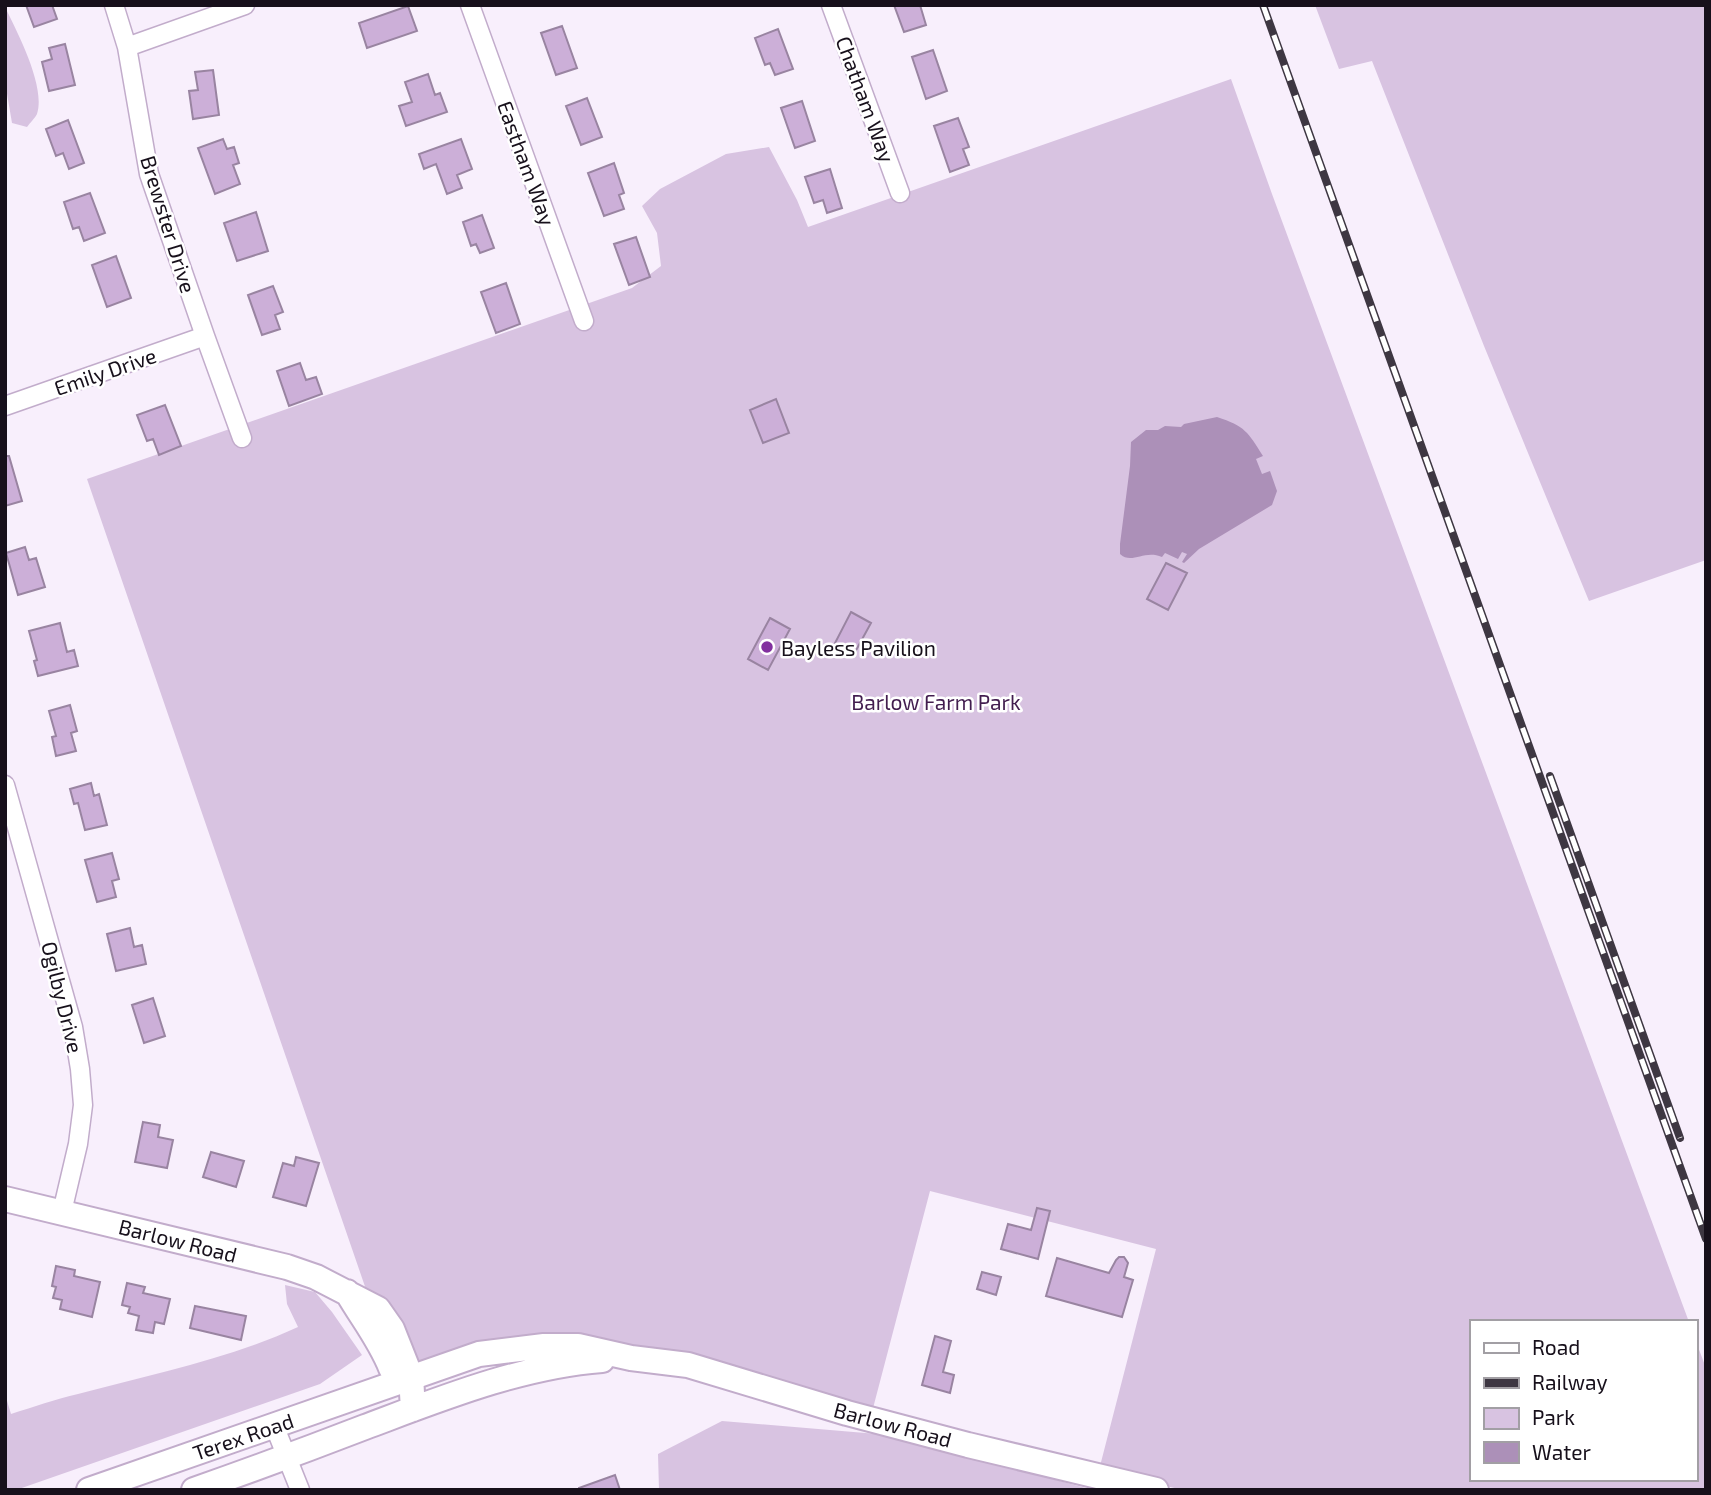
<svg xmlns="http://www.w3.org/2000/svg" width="1711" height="1495" viewBox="0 0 1711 1495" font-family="'Exo 2',sans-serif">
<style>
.green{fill:#d8c3e1}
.water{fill:#ac90b8}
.building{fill:#ccafd8;stroke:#9984a1;stroke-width:2}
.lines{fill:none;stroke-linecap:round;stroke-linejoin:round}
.street-casing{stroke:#c2accb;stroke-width:21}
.secondary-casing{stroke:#c2accb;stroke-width:28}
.street{stroke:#fff;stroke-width:18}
.secondary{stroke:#fff;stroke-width:24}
.rail-casing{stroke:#3e3742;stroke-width:8}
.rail{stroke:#fff;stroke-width:5;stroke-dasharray:16;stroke-linecap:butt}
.poi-dot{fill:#82309f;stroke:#fff;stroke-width:2.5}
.labels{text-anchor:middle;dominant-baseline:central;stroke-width:5;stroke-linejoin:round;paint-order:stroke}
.street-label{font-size:21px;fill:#17101b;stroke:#fff}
.poi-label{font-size:21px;fill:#17101b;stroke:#fff;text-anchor:start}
.park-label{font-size:21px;fill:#421d4f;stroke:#fff}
</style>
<rect width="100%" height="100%" fill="#f8effc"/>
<!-- green -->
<path class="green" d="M 1315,5 L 1706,5 L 1706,560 L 1589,601 L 1484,346 L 1372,61 L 1339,69 Z
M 5,7 C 17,32 46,86 37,114 C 35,118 30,123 27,127 L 12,123 L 5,82 Z
M 1231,79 L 1272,194 L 1689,1322 L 1471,1322 L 1471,1479 L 1695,1479 L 1695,1339 L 1706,1368 L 1706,1490 L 1183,1490 L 1099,1470 L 1156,1249 L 930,1191 L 872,1412 L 576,1341 L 411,1377 L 371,1304 L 87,479 L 632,288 L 661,266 L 657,233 L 642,206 L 660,189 L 726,154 L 769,147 L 797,200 L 808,227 Z
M 285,1285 L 315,1292 L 332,1312 L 362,1355 L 320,1384 L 16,1490 L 5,1490 L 5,1394 L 11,1414 C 33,1407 56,1399 78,1394 C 152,1374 229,1359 298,1327 L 287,1304 Z
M 722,1421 L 889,1435 L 1093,1490 L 659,1490 L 658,1454 Z"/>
<!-- water -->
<path class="water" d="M 1217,417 C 1245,426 1248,432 1263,456 L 1256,459 L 1262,474 L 1270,471 L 1277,491 L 1272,505 L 1199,549 L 1184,563 L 1182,562 L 1187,554 L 1182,552 L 1178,559 L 1165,553 L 1162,557 C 1144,549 1132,565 1120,554 L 1120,544 L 1130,466 L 1131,442 L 1146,430 L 1158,430 L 1165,426 L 1181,427 L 1184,424 Z"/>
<!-- building -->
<path class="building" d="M 26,5 L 52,5 L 57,19 L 34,27 Z
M 894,5 L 920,5 L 926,25 L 904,32 Z
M 408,6 L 417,31 L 367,48 L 359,23 Z
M 562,26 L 577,68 L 556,75 L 541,33 Z
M 778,29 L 793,69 L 775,75 L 770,63 L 765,65 L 755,38 Z
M 65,44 L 75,85 L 49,91 L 42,62 L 52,59 L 49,48 Z
M 933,50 L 947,91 L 926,99 L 912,57 Z
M 213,70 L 219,115 L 193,119 L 189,91 L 198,90 L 195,72 Z
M 428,74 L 435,95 L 440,93 L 447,112 L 406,126 L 399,106 L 412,102 L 405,82 Z
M 587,98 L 602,137 L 581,145 L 566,106 Z
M 802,101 L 815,141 L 795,148 L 781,108 Z
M 958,118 L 969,147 L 963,149 L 969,165 L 950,172 L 934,126 Z
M 68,120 L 84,163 L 69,169 L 63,153 L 56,156 L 46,129 Z
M 223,139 L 227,149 L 234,147 L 239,163 L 233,165 L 240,184 L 215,194 L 198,148 Z
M 461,139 L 472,169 L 457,175 L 462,188 L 447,194 L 436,164 L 424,169 L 419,154 Z
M 614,163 L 624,193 L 619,195 L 624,209 L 604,216 L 588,173 Z
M 830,169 L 842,208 L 827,213 L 823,200 L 814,203 L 805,177 Z
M 90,193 L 105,233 L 84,241 L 79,227 L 73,229 L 64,202 Z
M 256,212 L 268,251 L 237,261 L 224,223 Z
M 482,215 L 494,248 L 480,253 L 476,244 L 471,246 L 463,222 Z
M 636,237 L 650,277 L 629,285 L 614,244 Z
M 116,256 L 131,298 L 107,307 L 92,265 Z
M 506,283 L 520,324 L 496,333 L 481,292 Z
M 273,286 L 283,312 L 275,315 L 280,329 L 262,335 L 248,295 Z
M 300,363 L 306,380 L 316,377 L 322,394 L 289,406 L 277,371 Z
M 776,399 L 789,433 L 763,443 L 750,410 Z
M 165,405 L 181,446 L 159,455 L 153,439 L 147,441 L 137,415 Z
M 5,456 L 9,456 L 22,501 L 5,506 Z
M 25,547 L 29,560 L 36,558 L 45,587 L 18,595 L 6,553 Z
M 1166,563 L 1187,573 L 1168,610 L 1147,599 Z
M 851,612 L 871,623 L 854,654 L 835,643 Z
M 770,618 L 790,629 L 768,670 L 748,659 Z
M 60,623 L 67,652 L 74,650 L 78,666 L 38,676 L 34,661 L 37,660 L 29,631 Z
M 70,705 L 77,731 L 71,733 L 76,751 L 56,756 L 52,737 L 56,736 L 49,711 Z
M 91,783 L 94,796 L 99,794 L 107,825 L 85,830 L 78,803 L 74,804 L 70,789 Z
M 112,853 L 119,879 L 112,881 L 116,897 L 97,902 L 85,860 Z
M 130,928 L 134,947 L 142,945 L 146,964 L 116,971 L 107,934 Z
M 153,998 L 165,1036 L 144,1043 L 132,1005 Z
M 143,1122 L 160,1125 L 158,1137 L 173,1140 L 167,1168 L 135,1162 Z
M 211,1152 L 244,1161 L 236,1187 L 203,1177 Z
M 296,1157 L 319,1163 L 306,1206 L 273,1197 L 283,1163 L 294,1166 Z
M 1037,1208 L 1050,1211 L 1038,1259 L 1001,1249 L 1008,1224 L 1031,1230 Z
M 1119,1257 L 1124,1257 L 1128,1263 L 1124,1277 L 1133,1280 L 1122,1317 L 1046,1296 L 1057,1258 L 1109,1273 L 1116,1260 Z
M 56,1266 L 75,1270 L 74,1276 L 100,1282 L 92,1317 L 60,1309 L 62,1300 L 53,1298 L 56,1287 L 52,1286 Z
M 982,1272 L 1001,1277 L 996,1295 L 977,1289 Z
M 127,1283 L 145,1287 L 143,1293 L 170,1299 L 164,1324 L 155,1322 L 153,1333 L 136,1330 L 139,1316 L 128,1313 L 130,1307 L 122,1305 Z
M 195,1306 L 246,1316 L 241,1340 L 190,1328 Z
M 935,1336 L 951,1341 L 943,1372 L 954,1375 L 950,1393 L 922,1385 Z
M 615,1475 L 620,1490 L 579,1490 L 579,1488 Z"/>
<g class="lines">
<defs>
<path id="street" d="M 114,5 L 127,47 L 149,174 L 205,336 L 242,438
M 470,5 L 584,321
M 831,5 L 900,193
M 127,47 L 245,5
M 5,406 L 205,336
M 5,785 L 73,1027 L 80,1069 L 83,1105 L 78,1144 L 62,1212
M 274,1425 L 300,1490"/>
<path id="secondary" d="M 5,1199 L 287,1267 L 316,1277 L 378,1309 L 392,1329 L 411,1377 L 413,1409
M 347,1292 C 362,1318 380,1340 391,1368
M 89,1490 L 479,1354 L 544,1346 L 578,1346 L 631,1358 L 688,1365 L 847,1413 L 968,1445 L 1156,1490
M 194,1490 C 251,1470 308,1449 365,1427 C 440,1399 521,1366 602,1360"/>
</defs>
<!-- street casing -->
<use href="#street" class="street-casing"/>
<!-- secondary casing -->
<use href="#secondary" class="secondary-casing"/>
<!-- street -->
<use href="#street" class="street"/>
<!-- secondary -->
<use href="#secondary" class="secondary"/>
<defs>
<path id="rail" d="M 1263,5 L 1706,1239
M 1550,776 L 1680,1138"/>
</defs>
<!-- rail casing -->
<use href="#rail" class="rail-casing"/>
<!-- rail -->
<use href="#rail" class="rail"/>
</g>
<!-- markers -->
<circle class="poi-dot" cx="767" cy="647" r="7"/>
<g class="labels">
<!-- street labels -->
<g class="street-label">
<text transform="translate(866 99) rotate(70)">Chatham Way</text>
<text transform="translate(527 163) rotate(70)">Eastham Way</text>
<text transform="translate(169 224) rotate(73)">Brewster Drive</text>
<text transform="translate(105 371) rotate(-19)">Emily Drive</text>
<text transform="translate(63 997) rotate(76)">Ogilby Drive</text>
<text transform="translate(178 1240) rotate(14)">Barlow Road</text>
<text transform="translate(893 1424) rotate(15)">Barlow Road</text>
<text transform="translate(243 1436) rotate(-19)">Terex Road</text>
</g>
<!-- poi labels -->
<g class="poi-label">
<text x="781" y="647">Bayless Pavilion</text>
</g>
<!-- park labels -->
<g class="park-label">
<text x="936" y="701">Barlow Farm Park</text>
</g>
</g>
<!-- border -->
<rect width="1711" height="1495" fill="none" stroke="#17101b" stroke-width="14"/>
<!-- legend -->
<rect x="1470" y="1320" width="228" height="161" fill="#ffffff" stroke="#a29fa4" stroke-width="2"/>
<rect x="1484" y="1343" width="35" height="10" fill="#ffffff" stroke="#a29fa4" stroke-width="2"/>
<text x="1532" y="1355" font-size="21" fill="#17101b">Road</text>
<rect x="1484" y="1378" width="35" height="10" fill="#3e3742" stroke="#a29fa4" stroke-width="2"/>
<text x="1532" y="1390" font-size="21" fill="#17101b">Railway</text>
<rect x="1484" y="1408" width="35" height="21" fill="#d8c3e1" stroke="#a29fa4" stroke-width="2"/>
<text x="1532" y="1425" font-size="21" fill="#17101b">Park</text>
<rect x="1484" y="1442" width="35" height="21" fill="#ac90b8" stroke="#a29fa4" stroke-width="2"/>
<text x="1532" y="1460" font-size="21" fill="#17101b">Water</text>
</svg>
